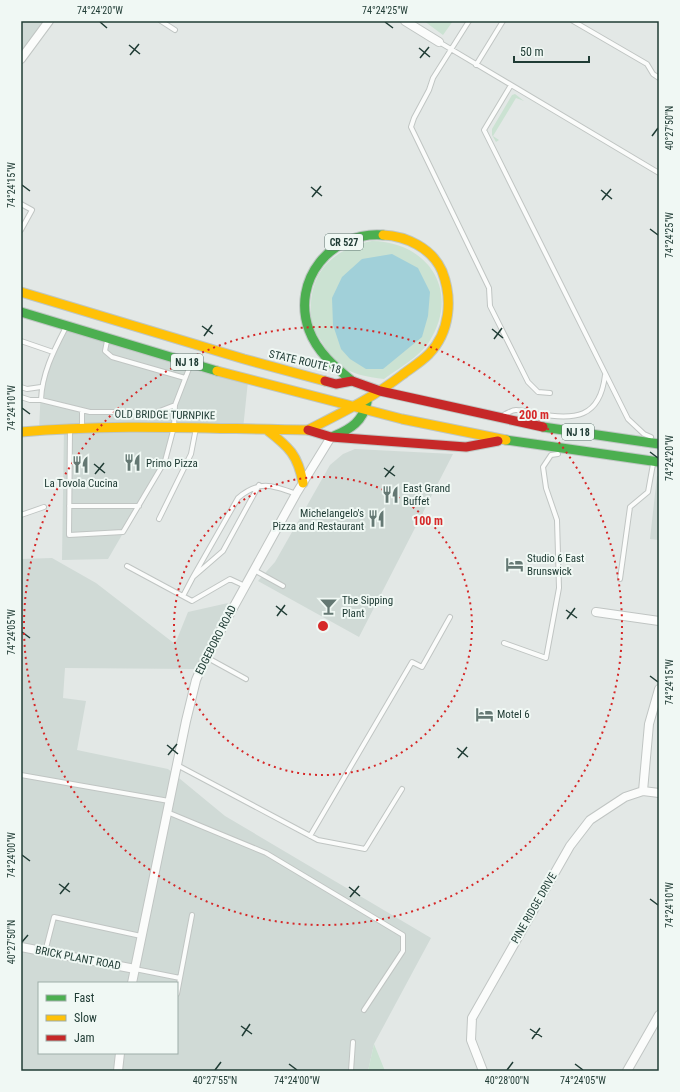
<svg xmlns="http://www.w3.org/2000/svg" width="680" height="1092" viewBox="0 0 680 1092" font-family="'Roboto Condensed',sans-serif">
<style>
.built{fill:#d0dad6;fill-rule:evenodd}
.green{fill:#cbe2d2}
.water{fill:#a1d0d9}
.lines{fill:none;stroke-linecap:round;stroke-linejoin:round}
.lane-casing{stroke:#c0c5c3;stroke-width:6}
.street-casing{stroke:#c0c5c3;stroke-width:10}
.fast-casing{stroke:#bec6c3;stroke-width:11}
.slow-casing{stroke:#bec6c3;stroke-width:11}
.jam-casing{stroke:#bec6c3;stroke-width:11}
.lane{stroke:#fbfcfb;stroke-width:4}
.street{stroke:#fbfcfb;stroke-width:8}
.fast{stroke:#4caf50;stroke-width:9}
.slow{stroke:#ffc107;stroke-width:9}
.jam{stroke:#c62828;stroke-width:9}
.ticks{fill:none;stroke:#203c35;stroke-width:1.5}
.ring{fill:none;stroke:#d62828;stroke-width:2;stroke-dasharray:2 4}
.labels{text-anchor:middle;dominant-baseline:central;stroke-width:4;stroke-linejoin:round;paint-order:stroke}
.shield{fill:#f0f8f4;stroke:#5e746e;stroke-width:1}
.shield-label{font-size:10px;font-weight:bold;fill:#203c35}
.street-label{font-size:11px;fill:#203c35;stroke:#f0f8f4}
.poi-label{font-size:11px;fill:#203c35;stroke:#f0f8f4;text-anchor:start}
.centre{fill:#d62828;stroke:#f0f8f4;stroke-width:2}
.ring-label{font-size:12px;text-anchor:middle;font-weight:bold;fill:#d62828;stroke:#f0f8f4;stroke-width:4;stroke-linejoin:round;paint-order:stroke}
.neatline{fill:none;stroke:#203c35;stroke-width:1.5}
.ticks-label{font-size:10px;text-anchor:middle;fill:#203c35}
</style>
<rect width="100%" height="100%" fill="#e3e8e6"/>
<!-- built -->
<path class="built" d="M 21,21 L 49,21 L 21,59 Z
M 66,326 L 248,381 L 243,429 L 174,427 L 165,461 L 108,559 L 62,560 L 64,428 L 39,430 L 41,387 L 50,358 Z
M 355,449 L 453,454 L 359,637 L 258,581 L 275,562 L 330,465 L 343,454 Z
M 657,476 L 659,476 L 659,540 L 650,539 Z
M 52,558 L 96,583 L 175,644 L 188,612 L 228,603 L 195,669 L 65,668 L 63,698 L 86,701 L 77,750 L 168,769 L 225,816 L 431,938 L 374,1044 L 368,1071 L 21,1071 L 21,559 ZM 39,983 L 177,983 L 177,1053 L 39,1053 Z"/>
<!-- green -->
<path class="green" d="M 424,21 L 453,21 L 443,35 Z
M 515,94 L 524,101 L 516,98 L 493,136 L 499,140 L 496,142 L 492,135 L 492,129 L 512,95 Z
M 372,241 C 429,242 461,292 429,342 C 419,357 399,368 384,379 C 368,377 349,374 336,363 C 330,358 326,348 322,342 C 319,337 313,330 311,324 C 310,320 311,313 311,309 C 310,270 336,248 372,241 Z
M 374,1044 L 385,1071 L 368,1071 Z"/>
<!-- water -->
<path class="water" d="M 392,254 L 418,268 L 430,292 L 428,316 L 422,337 L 383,369 L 366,369 L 350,359 L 341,349 L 333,325 L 332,298 L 342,277 L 362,259 Z"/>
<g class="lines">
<defs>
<path id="lane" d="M 161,21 L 175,30
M 469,21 L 433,78 L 429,90 L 414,118 L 411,127 L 489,288 L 490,306 L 528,382 L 538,392 L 550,393
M 573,21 L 647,64 L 653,74 L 659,78
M 439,42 L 659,173
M 476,65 L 503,21
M 511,85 L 484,130 L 628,419 L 644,434 L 651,437
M 21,204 L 32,210 L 21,230
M 21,341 L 53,352
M 107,341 L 105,351 L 112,357 L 185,378
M 21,387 L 27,389 L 41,387
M 21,397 L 30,400 L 41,400 L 90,412 L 157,412 L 175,405 L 190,366
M 41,400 C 42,374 53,352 65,329
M 82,410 L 82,426
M 505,414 C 508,413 512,410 516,410 C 523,410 531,413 538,414 C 574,420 600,419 605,375
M 70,430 L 69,535 L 123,532 L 165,461 L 174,427 L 175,405
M 69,506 L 139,506
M 21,515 L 44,507
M 159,519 L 191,454 L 196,428
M 127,566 L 192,601 L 230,579 L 245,586
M 254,570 L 283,586
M 193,577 L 238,498 C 259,480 272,485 296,494
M 620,579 L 630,507 L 648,492 L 653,464
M 183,596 L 193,577 L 223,551 L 259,485
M 504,643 L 546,658 L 559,588 L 557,520 L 546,488 L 543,467 L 551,455 L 558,454
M 206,657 L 246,679
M 177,765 L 318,840 L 365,849 L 402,789
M 21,775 L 169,801
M 167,812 L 266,853 L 403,935 L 403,951 L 364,1010
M 310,836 L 412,662 L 422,667 L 450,617
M 45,952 L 54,917 L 141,936
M 135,969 L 180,978
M 177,994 L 192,915
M 351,1071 L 353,1042"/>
<path id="street" d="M 405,21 L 439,42
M 21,59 L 49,21
M 596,612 L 659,621
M 643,791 L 649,724 L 659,689
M 21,947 L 135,969
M 132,983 L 186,721 L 196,680 L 206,657 L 296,494 L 331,437
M 118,1071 L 120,1053
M 483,1071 L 471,1040 L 472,1018 L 570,846 L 590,820 L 625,797 L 643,791 L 659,793
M 627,1071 L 659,1015"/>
<path id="fast" d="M 21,312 L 217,371
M 352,381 C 335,367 317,352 309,330 C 291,280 331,231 383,235
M 543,427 L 659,444
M 334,436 C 351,429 363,421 367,402
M 506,440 L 659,462"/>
<path id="slow" d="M 21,292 L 244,359 L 325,381
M 217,371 L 402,419 L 506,440
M 267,430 C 289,447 298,455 303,483
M 308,430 C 343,412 371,399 402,375 C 411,368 421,362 429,354 C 450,332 453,299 442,271 C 432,248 406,236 383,235
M 21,432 C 117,423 212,429 308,430"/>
<path id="jam" d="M 325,381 L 336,384 L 352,381 L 380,391 L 543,427
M 308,430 L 331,437 L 466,447 L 498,441"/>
</defs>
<!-- lane casing -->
<use href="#lane" class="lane-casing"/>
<!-- street casing -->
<use href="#street" class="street-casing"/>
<!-- fast casing -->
<use href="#fast" class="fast-casing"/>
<!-- slow casing -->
<use href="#slow" class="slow-casing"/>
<!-- jam casing -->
<use href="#jam" class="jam-casing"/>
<!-- lane -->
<use href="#lane" class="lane"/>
<!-- street -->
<use href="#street" class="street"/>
<!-- fast -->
<use href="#fast" class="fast"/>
<!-- slow -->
<use href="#slow" class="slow"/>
<!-- jam -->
<use href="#jam" class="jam"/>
</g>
<!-- ticks -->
<path class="ticks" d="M 100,22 L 107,28M 385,22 L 393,28M 129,45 L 140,54M 419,48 L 430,57M 130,55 L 139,44M 420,58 L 429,47M 652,136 L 658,128M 22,185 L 30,191M 311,187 L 322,196M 601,190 L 612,199M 312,197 L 321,186M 602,200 L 611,189M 650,229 L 658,235M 202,326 L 213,334M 492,329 L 503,338M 204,336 L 212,325M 494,339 L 502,328M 22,408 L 30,414M 650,452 L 658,458M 94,464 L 105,473M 384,468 L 395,476M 95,474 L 104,463M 385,477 L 394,466M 276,606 L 287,615M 566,610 L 577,618M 277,616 L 285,605M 567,619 L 575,608M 22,632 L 30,638M 650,676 L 658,682M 167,745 L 178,754M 457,748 L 468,757M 168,755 L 177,744M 458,758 L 467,747M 22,855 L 30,861M 59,884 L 70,892M 349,887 L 360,896M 60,894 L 69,883M 350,897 L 359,886M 650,899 L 658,905M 22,942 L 28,935M 241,1026 L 252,1034M 530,1029 L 542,1037M 242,1036 L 250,1024M 532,1039 L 540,1028M 289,1064 L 297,1070M 575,1064 L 583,1070M 215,1070 L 221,1062M 507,1070 L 513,1062"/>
<!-- distance rings -->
<g class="ring">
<circle cx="323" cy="626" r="149"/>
<circle cx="323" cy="626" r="299"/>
</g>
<!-- icons -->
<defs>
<symbol id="restaurant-bare" viewBox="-9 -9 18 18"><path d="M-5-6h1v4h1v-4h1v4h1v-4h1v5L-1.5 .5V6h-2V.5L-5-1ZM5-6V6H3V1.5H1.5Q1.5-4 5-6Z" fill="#647873" stroke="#f0f8f4" stroke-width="2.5" paint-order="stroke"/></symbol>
<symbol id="hotel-bare" viewBox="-9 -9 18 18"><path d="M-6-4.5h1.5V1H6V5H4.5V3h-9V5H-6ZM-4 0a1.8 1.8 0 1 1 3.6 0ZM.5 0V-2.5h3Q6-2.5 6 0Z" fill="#647873" stroke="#f0f8f4" stroke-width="2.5" paint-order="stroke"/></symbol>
<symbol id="bar-bare" viewBox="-9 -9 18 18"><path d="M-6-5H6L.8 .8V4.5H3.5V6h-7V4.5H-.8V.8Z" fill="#647873" stroke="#f0f8f4" stroke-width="2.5" paint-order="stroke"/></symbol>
</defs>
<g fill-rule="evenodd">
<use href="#restaurant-bare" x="120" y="450" width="25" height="25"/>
<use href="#restaurant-bare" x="68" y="452" width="25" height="25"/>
<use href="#restaurant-bare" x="378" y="482" width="25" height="25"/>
<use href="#restaurant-bare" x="364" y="506" width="25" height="25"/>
<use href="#hotel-bare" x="502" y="552" width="25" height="25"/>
<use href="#bar-bare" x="316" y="594" width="25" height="25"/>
<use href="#hotel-bare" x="472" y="702" width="25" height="25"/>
</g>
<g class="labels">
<!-- shield labels -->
<g class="shield">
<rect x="325" y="234" width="38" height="16" rx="3"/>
<rect x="171" y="354" width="32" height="16" rx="3"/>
<rect x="562" y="424" width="32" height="16" rx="3"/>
</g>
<g class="shield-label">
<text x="344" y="242">CR 527</text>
<text x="187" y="362">NJ 18</text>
<text x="578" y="432">NJ 18</text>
</g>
<!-- street labels -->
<g class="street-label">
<text transform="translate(305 362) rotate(13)">STATE ROUTE 18</text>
<text transform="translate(165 415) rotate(1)">OLD BRIDGE TURNPIKE</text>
<text transform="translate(216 640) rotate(-63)">EDGEBORO ROAD</text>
<text transform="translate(534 908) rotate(-60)">PINE RIDGE DRIVE</text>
<text transform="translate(78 958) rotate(11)">BRICK PLANT ROAD</text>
</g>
<!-- poi labels -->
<g class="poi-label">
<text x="146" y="463">Primo Pizza</text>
<text x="81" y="483" text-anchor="middle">La Tovola Cucina</text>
<text x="403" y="488">East Grand<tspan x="403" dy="13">Buffet</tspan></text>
<text x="364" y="513" text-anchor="end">Michelangelo's<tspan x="364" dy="13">Pizza and Restaurant</tspan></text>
<text x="527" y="558">Studio 6 East<tspan x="527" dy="13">Brunswick</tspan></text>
<text x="342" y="600">The Sipping<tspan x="342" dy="13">Plant</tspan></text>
<text x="497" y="714">Motel 6</text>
</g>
</g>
<circle cx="323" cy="626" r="6" class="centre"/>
<g class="ring-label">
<text x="534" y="419">200 m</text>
<text x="428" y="525">100 m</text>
</g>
<!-- border -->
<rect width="680" height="1092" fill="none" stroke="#f0f8f4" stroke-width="44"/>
<!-- legend -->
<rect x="38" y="982" width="140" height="72" fill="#f0f8f4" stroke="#9dada8"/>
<rect x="46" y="995" width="20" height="6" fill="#4caf50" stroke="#9dada8"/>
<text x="74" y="1002" font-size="12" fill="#203c35">Fast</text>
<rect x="46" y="1015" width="20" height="6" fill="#ffc107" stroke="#9dada8"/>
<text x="74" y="1022" font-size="12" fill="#203c35">Slow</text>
<rect x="46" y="1035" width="20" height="6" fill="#c62828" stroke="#9dada8"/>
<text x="74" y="1042" font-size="12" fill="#203c35">Jam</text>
<!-- scale -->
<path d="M514 56v6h75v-6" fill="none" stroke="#203c35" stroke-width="2"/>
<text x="520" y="56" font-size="12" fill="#203c35" stroke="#f0f8f4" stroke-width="3" paint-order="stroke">50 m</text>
<rect x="22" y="22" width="636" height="1048" class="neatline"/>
<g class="ticks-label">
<text x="100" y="14">74°24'20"W</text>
<text x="385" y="14">74°24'25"W</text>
<text transform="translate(669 128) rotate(-90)" y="4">40°27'50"N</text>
<text transform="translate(11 185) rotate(-90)" y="4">74°24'15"W</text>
<text transform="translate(669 235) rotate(-90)" y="4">74°24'25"W</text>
<text transform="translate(11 408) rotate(-90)" y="4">74°24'10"W</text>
<text transform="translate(669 458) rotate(-90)" y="4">74°24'20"W</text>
<text transform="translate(11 632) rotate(-90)" y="4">74°24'05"W</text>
<text transform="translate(669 682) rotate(-90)" y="4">74°24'15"W</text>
<text transform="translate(11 855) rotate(-90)" y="4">74°24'00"W</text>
<text transform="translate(669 905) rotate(-90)" y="4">74°24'10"W</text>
<text transform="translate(11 942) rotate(-90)" y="4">40°27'50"N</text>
<text x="215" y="1084">40°27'55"N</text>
<text x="297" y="1084">74°24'00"W</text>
<text x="507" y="1084">40°28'00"N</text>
<text x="583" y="1084">74°24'05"W</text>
</g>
</svg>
